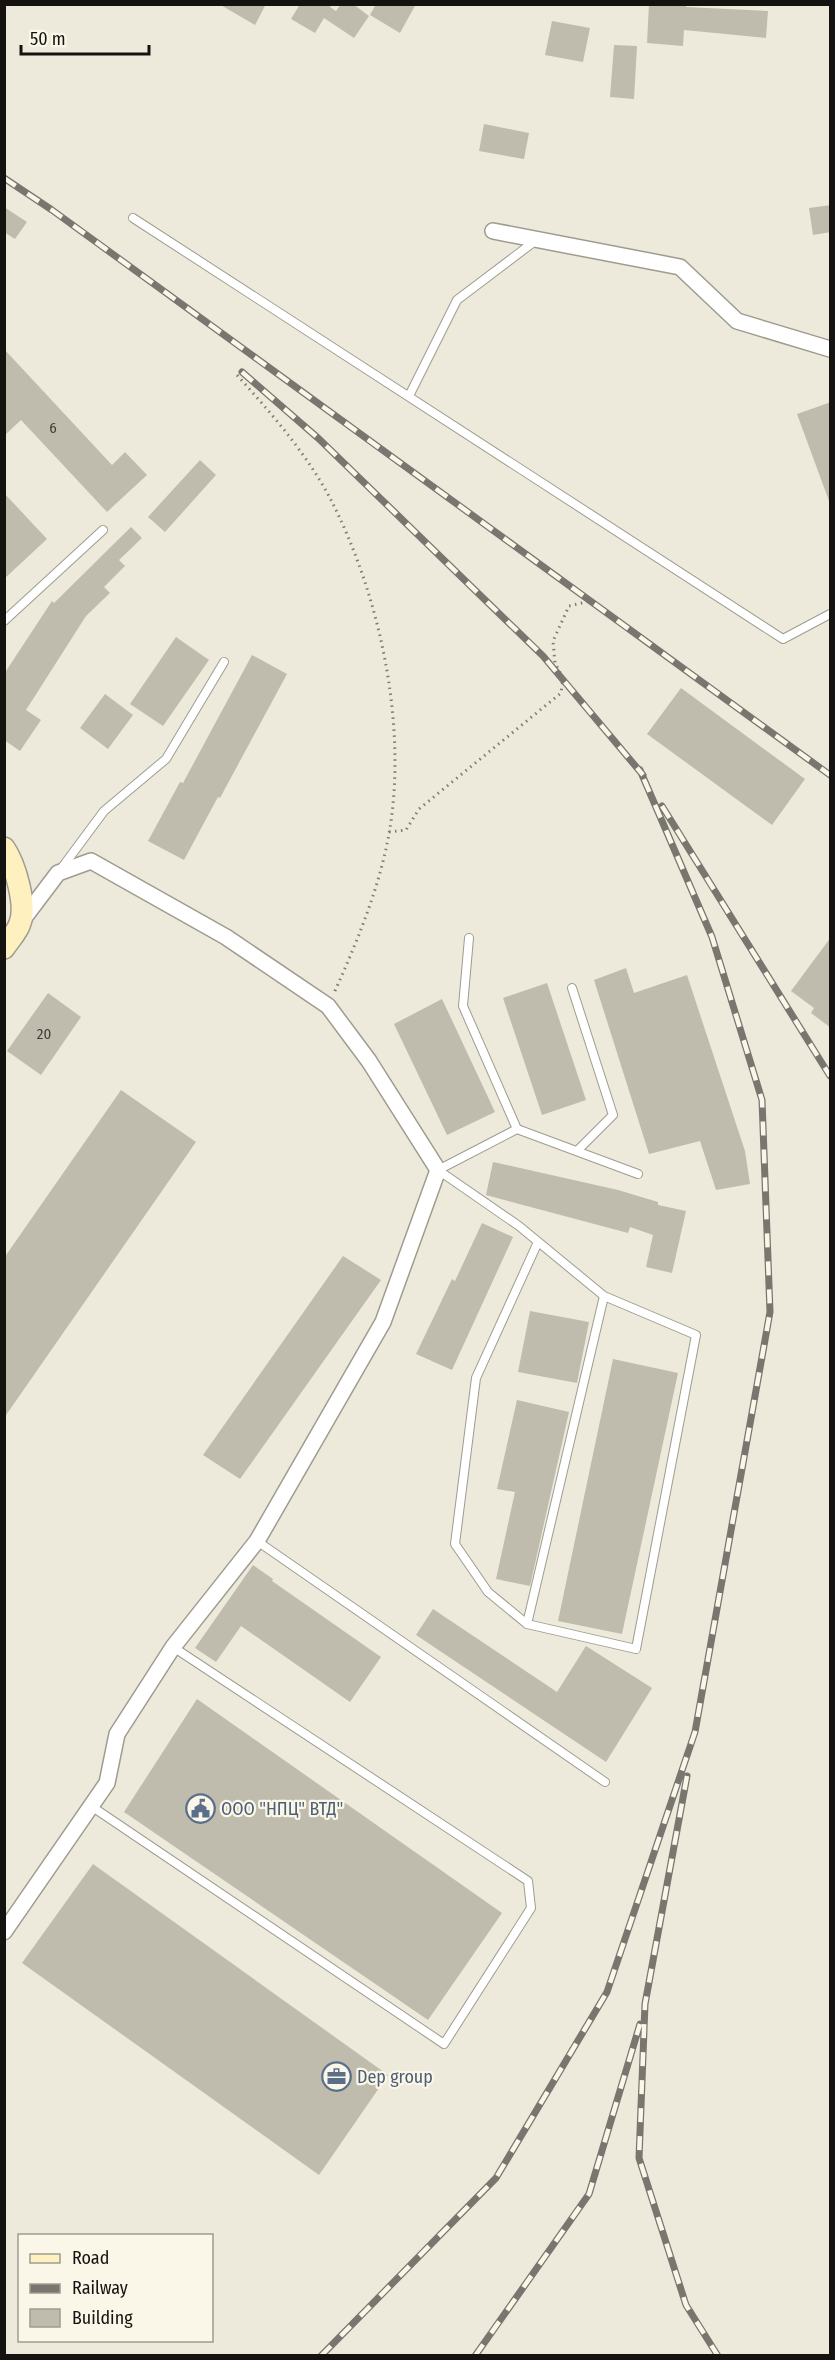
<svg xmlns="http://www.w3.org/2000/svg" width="835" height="2360" viewBox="0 0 835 2360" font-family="'Fira Sans Condensed',sans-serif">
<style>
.building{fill:#bfbcae}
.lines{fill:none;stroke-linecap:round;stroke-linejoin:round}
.lane-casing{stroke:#9f9c8f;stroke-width:10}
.street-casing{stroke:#9f9c8f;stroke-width:18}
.secondary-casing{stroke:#9f9c8f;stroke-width:24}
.path{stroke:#7e7c73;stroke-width:3;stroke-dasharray:1.5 4.5;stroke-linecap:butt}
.lane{stroke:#fff;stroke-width:8}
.street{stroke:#fff;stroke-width:15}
.secondary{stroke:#fef0bf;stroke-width:21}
.rail-casing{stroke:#78766e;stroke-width:7}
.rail{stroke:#faf7e9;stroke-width:4.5;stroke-dasharray:14;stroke-linecap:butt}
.labels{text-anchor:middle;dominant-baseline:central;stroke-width:4.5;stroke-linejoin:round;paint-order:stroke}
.number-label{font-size:15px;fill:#3f3d37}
.service-label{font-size:18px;fill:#4e5e75;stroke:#faf7e9;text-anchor:start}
</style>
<rect width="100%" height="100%" fill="#edeadc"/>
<!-- building -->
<path class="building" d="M 219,4 L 266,4 L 255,25 Z
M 300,4 L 332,4 L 330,7 L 336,11 L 341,4 L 353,4 L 369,16 L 354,38 L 324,18 L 315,33 L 291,19 Z
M 376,4 L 416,4 L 400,33 L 370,15 Z
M 649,4 L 686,4 L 686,7 L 768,11 L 766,38 L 684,30 L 683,46 L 647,43 Z
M 552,21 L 590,28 L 583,62 L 545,55 Z
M 614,45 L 637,46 L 634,99 L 610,97 Z
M 484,124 L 529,133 L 524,159 L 479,151 Z
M 831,205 L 831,232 L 813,235 L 809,208 Z
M 4,207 L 27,222 L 15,239 L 4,232 Z
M 4,349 L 112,465 L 125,452 L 147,475 L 107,512 L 21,420 L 4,436 Z
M 831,402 L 831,500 L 829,501 L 797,414 Z
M 200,460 L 216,475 L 165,532 L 148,517 Z
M 4,493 L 47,539 L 4,579 Z
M 131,527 L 142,538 L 119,560 L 125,566 L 104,587 L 110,593 L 86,616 L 26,710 L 41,720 L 20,751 L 4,740 L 4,674 L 52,601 L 54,603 Z
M 176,637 L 209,660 L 163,726 L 130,704 Z
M 252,655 L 287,674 L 220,798 L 218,797 L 184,860 L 148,841 L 180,782 L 183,783 Z
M 681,688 L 805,779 L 772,825 L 647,734 Z
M 105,694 L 133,715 L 108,749 L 80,728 Z
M 831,937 L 831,1028 L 811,1013 L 814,1008 L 791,991 Z
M 626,968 L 634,993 L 687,975 L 745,1151 L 750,1184 L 716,1190 L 700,1141 L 649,1154 L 594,980 Z
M 547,983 L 586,1100 L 542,1115 L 503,998 Z
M 48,993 L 81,1017 L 41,1075 L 7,1051 Z
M 442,999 L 495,1112 L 447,1135 L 394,1024 Z
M 121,1090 L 196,1142 L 4,1418 L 4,1258 Z
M 493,1162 L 618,1190 L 658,1202 L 658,1205 L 686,1211 L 672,1273 L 646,1267 L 653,1235 L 630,1227 L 628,1233 L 486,1195 Z
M 482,1223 L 513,1237 L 452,1370 L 416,1354 L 452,1279 L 455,1281 Z
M 343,1256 L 381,1280 L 240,1479 L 203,1455 Z
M 530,1311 L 589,1322 L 577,1383 L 518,1372 Z
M 613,1359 L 678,1373 L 622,1634 L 558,1621 Z
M 517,1400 L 569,1412 L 530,1586 L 496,1579 L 515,1492 L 497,1489 Z
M 253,1565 L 273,1579 L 272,1581 L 381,1657 L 350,1702 L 241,1626 L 216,1662 L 195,1648 Z
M 433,1609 L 557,1692 L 586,1646 L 652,1688 L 606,1762 L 416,1635 Z
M 197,1699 L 502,1913 L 428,2020 L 124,1812 Z
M 93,1864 L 388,2075 L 319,2175 L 22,1963 Z"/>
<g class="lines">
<defs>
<path id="lane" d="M 133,218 L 783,639 L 830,614
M 409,396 L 457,300 L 535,241
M 4,621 L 103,530
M 61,869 L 104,811 L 166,759 L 224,662
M 469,938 L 463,1006 L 517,1129
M 572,988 L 613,1115 L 577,1151
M 604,1296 L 527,1624 L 636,1649 L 696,1335 L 604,1296 L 519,1226 L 438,1170 L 517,1129 L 638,1174
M 257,1541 L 605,1782
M 527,1624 L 488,1592 L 455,1544 L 476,1378 L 538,1242
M 91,1806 L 444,2044 L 531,1908 L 528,1881 L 173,1647"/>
<path id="street" d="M 493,231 L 680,267 L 737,321 L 830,349
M 4,1932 L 107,1783 L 117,1734 L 173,1647 L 257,1541 L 383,1322 L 438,1170 L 369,1061 L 328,1006 L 226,937 L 91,861 L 58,873 L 21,922"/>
<path id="secondary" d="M 4,848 C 15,864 27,905 20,923 C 18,931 9,940 4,948"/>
</defs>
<!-- lane casing -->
<use href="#lane" class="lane-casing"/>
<!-- street casing -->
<use href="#street" class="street-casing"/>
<!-- secondary casing -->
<use href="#secondary" class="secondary-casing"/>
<!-- path -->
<path class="path" d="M 242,372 L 237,375 C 271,413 306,453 330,498 C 380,595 408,726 389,834 C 379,889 357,942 334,993
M 389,832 L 406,830 L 419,809 L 561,693 L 563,678 L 555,663 L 553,641 L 569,606 L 590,601"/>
<!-- lane -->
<use href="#lane" class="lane"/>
<!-- street -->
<use href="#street" class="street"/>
<!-- secondary -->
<use href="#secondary" class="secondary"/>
<defs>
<path id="rail" d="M 4,178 L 52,210 L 830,775
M 242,372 L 318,438 L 543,656 L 643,775
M 662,806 L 830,1076
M 687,1776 L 645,2004 L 639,2158 L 686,2305 L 718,2356
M 321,2356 L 496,2178 L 607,1992 L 695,1732 L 770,1312 L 762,1100 L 712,937 L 640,770
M 475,2356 L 589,2194 L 640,2024"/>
</defs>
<!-- rail casing -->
<use href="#rail" class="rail-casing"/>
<!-- rail -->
<use href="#rail" class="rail"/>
</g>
<!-- icons -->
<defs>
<symbol id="civic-ring" viewBox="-11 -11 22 22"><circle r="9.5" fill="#faf7e9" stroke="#5c6f8a" stroke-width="1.5"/><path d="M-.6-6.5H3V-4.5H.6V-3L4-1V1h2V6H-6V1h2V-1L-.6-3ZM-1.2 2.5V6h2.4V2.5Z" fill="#5c6f8a"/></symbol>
<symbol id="office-ring" viewBox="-11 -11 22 22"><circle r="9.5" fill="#faf7e9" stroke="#5c6f8a" stroke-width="1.5"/><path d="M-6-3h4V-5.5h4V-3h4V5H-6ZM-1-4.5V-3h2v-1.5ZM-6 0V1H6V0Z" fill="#5c6f8a"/></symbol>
</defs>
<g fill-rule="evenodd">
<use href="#civic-ring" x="184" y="1792" width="33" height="33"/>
<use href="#office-ring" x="320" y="2060" width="33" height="33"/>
</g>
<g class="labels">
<!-- number labels -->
<g class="number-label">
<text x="53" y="428">6</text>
<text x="44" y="1034">20</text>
</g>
<!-- service labels -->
<g class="service-label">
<text x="221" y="1809">ООО "НПЦ" ВТД"</text>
<text x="357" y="2077">Dep group</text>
</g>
</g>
<!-- border -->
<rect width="835" height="2360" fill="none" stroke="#14130f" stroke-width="12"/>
<!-- legend -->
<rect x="18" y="2234" width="195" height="108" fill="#faf7e9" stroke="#9e9c92" stroke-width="1.5"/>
<rect x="30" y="2254" width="30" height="9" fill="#fef0bf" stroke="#9e9c92" stroke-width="1.5"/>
<text x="72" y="2264" font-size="18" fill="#14130f">Road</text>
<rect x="30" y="2284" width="30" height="9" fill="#78766e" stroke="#9e9c92" stroke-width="1.5"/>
<text x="72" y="2294" font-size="18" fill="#14130f">Railway</text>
<rect x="30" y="2309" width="30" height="18" fill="#bfbcae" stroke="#9e9c92" stroke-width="1.5"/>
<text x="72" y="2324" font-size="18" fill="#14130f">Building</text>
<!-- scale -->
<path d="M21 45v9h128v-9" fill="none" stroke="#14130f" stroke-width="3"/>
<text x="30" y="45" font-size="18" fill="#14130f" stroke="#faf7e9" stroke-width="4.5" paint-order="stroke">50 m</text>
</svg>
